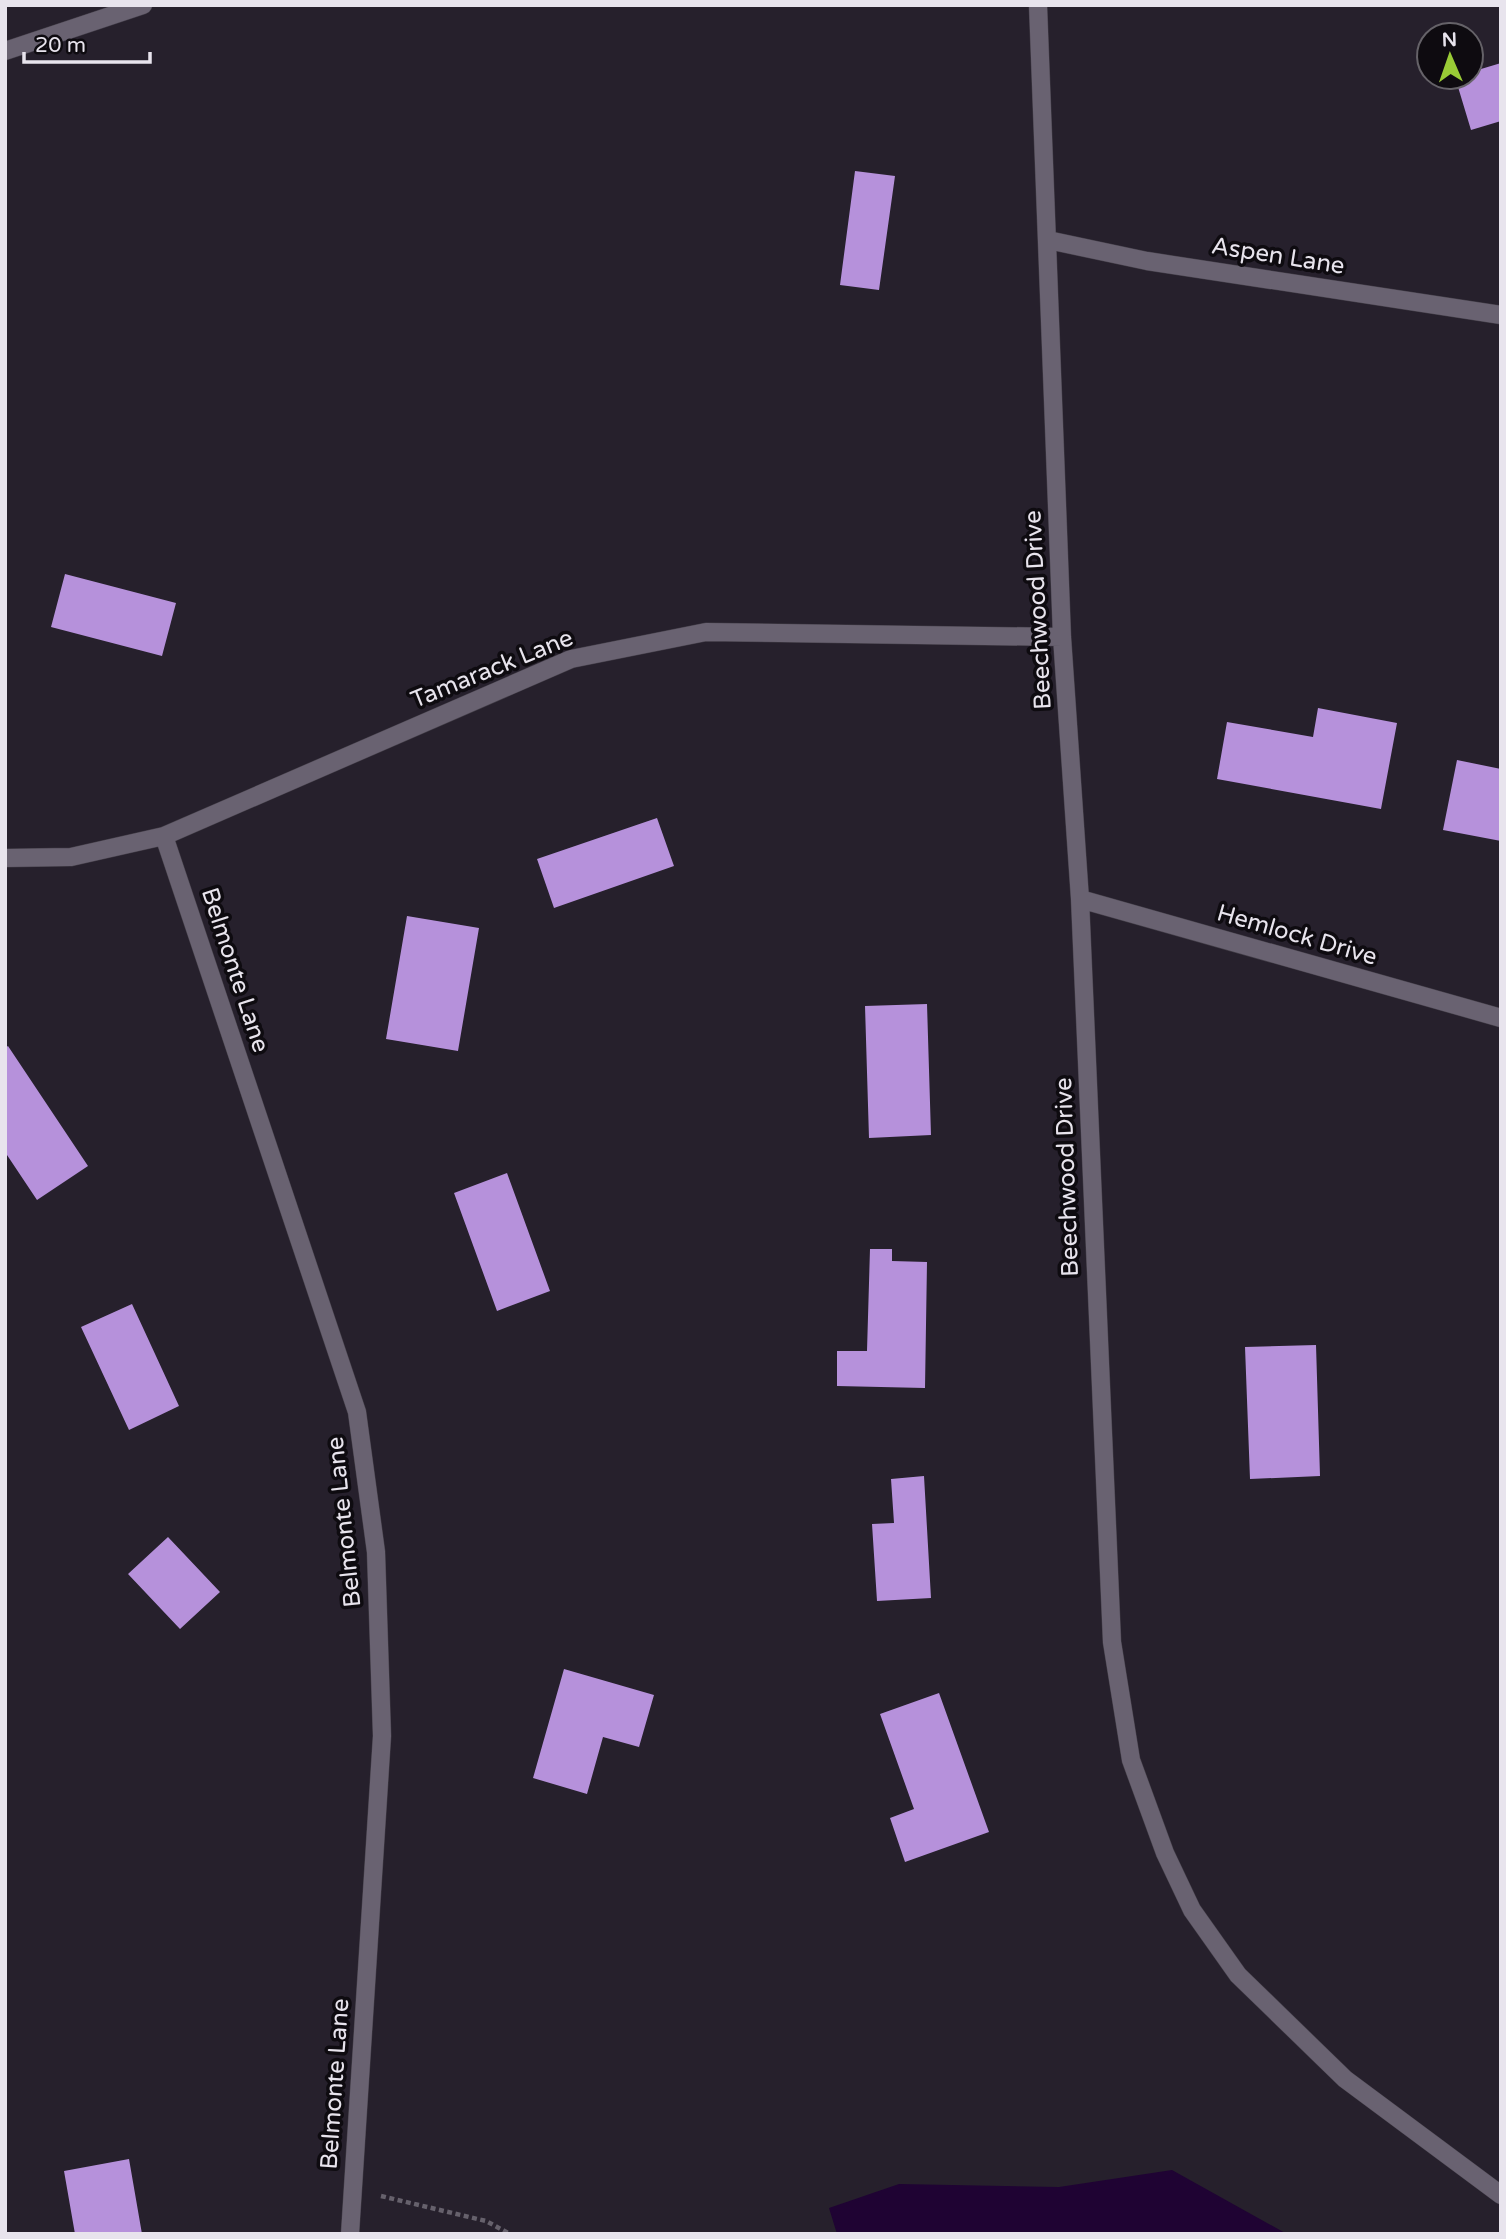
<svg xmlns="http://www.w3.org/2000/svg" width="1506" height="2239" viewBox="0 0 1506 2239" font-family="'Varela Round',sans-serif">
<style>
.water{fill:#1f0333}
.building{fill:#b691db}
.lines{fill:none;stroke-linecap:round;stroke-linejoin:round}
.minor-casing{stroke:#433e48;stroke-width:19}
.path{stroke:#66616c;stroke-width:4.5;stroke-dasharray:5 3.5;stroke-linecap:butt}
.minor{stroke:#696271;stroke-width:18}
.labels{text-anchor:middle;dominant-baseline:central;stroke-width:7;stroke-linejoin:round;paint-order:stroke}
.street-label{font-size:24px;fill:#e8e4ed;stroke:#0e0b10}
</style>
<rect width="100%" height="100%" fill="#26202c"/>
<!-- water -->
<path class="water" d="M 1172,2170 L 1287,2234 L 837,2234 L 829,2208 L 899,2184 L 1059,2187 Z"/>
<!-- building -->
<path class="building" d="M 1501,63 L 1501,121 L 1471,130 L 1455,77 L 1471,77 L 1471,72 Z
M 855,171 L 895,176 L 879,290 L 840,285 Z
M 65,574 L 176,603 L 162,656 L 51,627 Z
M 1318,708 L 1397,723 L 1381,809 L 1217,779 L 1227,722 L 1313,737 Z
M 1457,760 L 1501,769 L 1501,841 L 1443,830 Z
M 657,818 L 674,866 L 554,908 L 537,859 Z
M 407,916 L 479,928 L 458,1051 L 386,1039 Z
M 927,1004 L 931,1135 L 869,1138 L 865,1006 Z
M 8,1046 L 88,1166 L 37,1200 L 5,1152 L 5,1048 Z
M 507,1173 L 550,1291 L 497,1311 L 454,1193 Z
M 870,1249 L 892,1249 L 892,1261 L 927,1262 L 925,1388 L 837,1386 L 837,1351 L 867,1351 Z
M 132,1304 L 179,1406 L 129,1430 L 81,1327 Z
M 1316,1345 L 1320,1476 L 1250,1479 L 1245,1347 Z
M 924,1476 L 931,1598 L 877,1601 L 872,1524 L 894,1523 L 891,1479 Z
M 168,1537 L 220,1592 L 180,1629 L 128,1574 Z
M 564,1669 L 654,1695 L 639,1747 L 603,1737 L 587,1794 L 533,1778 Z
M 939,1693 L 989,1832 L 905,1862 L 890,1818 L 914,1809 L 880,1714 Z
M 129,2159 L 142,2234 L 75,2234 L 64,2171 Z"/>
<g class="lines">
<defs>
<path id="minor" d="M 1038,5 L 1062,637 L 1080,899 L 1112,1642 L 1131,1760 L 1165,1853 L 1192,1910 L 1238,1975 L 1345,2079 L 1501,2195
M 5,51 L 143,5
M 1048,240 L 1147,261 L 1501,315
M 164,836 L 357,1412 L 376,1552 L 382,1736 L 350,2234
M 5,858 L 71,857 L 164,836 L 571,659 L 706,632 L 1062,637
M 1080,899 L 1501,1018"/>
</defs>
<!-- minor casing -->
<use href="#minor" class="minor-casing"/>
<!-- path -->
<path class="path" d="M 381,2196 L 486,2221 L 510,2234"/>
<!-- minor -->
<use href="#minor" class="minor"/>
</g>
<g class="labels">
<!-- street labels -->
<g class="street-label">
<text transform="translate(1278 256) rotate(9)">Aspen Lane</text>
<text transform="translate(1038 610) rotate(-93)">Beechwood Drive</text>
<text transform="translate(492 669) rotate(-22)">Tamarack Lane</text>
<text transform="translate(1297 935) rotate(16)">Hemlock Drive</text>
<text transform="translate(235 970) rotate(72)">Belmonte Lane</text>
<text transform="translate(1067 1177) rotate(-92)">Beechwood Drive</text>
<text transform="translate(344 1522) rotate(-96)">Belmonte Lane</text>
<text transform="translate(335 2084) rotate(-86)">Belmonte Lane</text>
</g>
</g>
<!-- border -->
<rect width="1506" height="2239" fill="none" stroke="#e8e4ed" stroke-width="14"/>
<!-- north arrow -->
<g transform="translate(1450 56) rotate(358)"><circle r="33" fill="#0e0b10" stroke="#656268" stroke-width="2"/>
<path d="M0-5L12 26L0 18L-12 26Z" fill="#99cb36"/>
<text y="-10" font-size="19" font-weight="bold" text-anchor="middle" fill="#e8e4ed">N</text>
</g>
<!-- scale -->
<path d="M24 52v10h126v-10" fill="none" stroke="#e8e4ed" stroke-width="3.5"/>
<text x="35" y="52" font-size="21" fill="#e8e4ed" stroke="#0e0b10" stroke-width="5" paint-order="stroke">20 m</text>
</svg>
